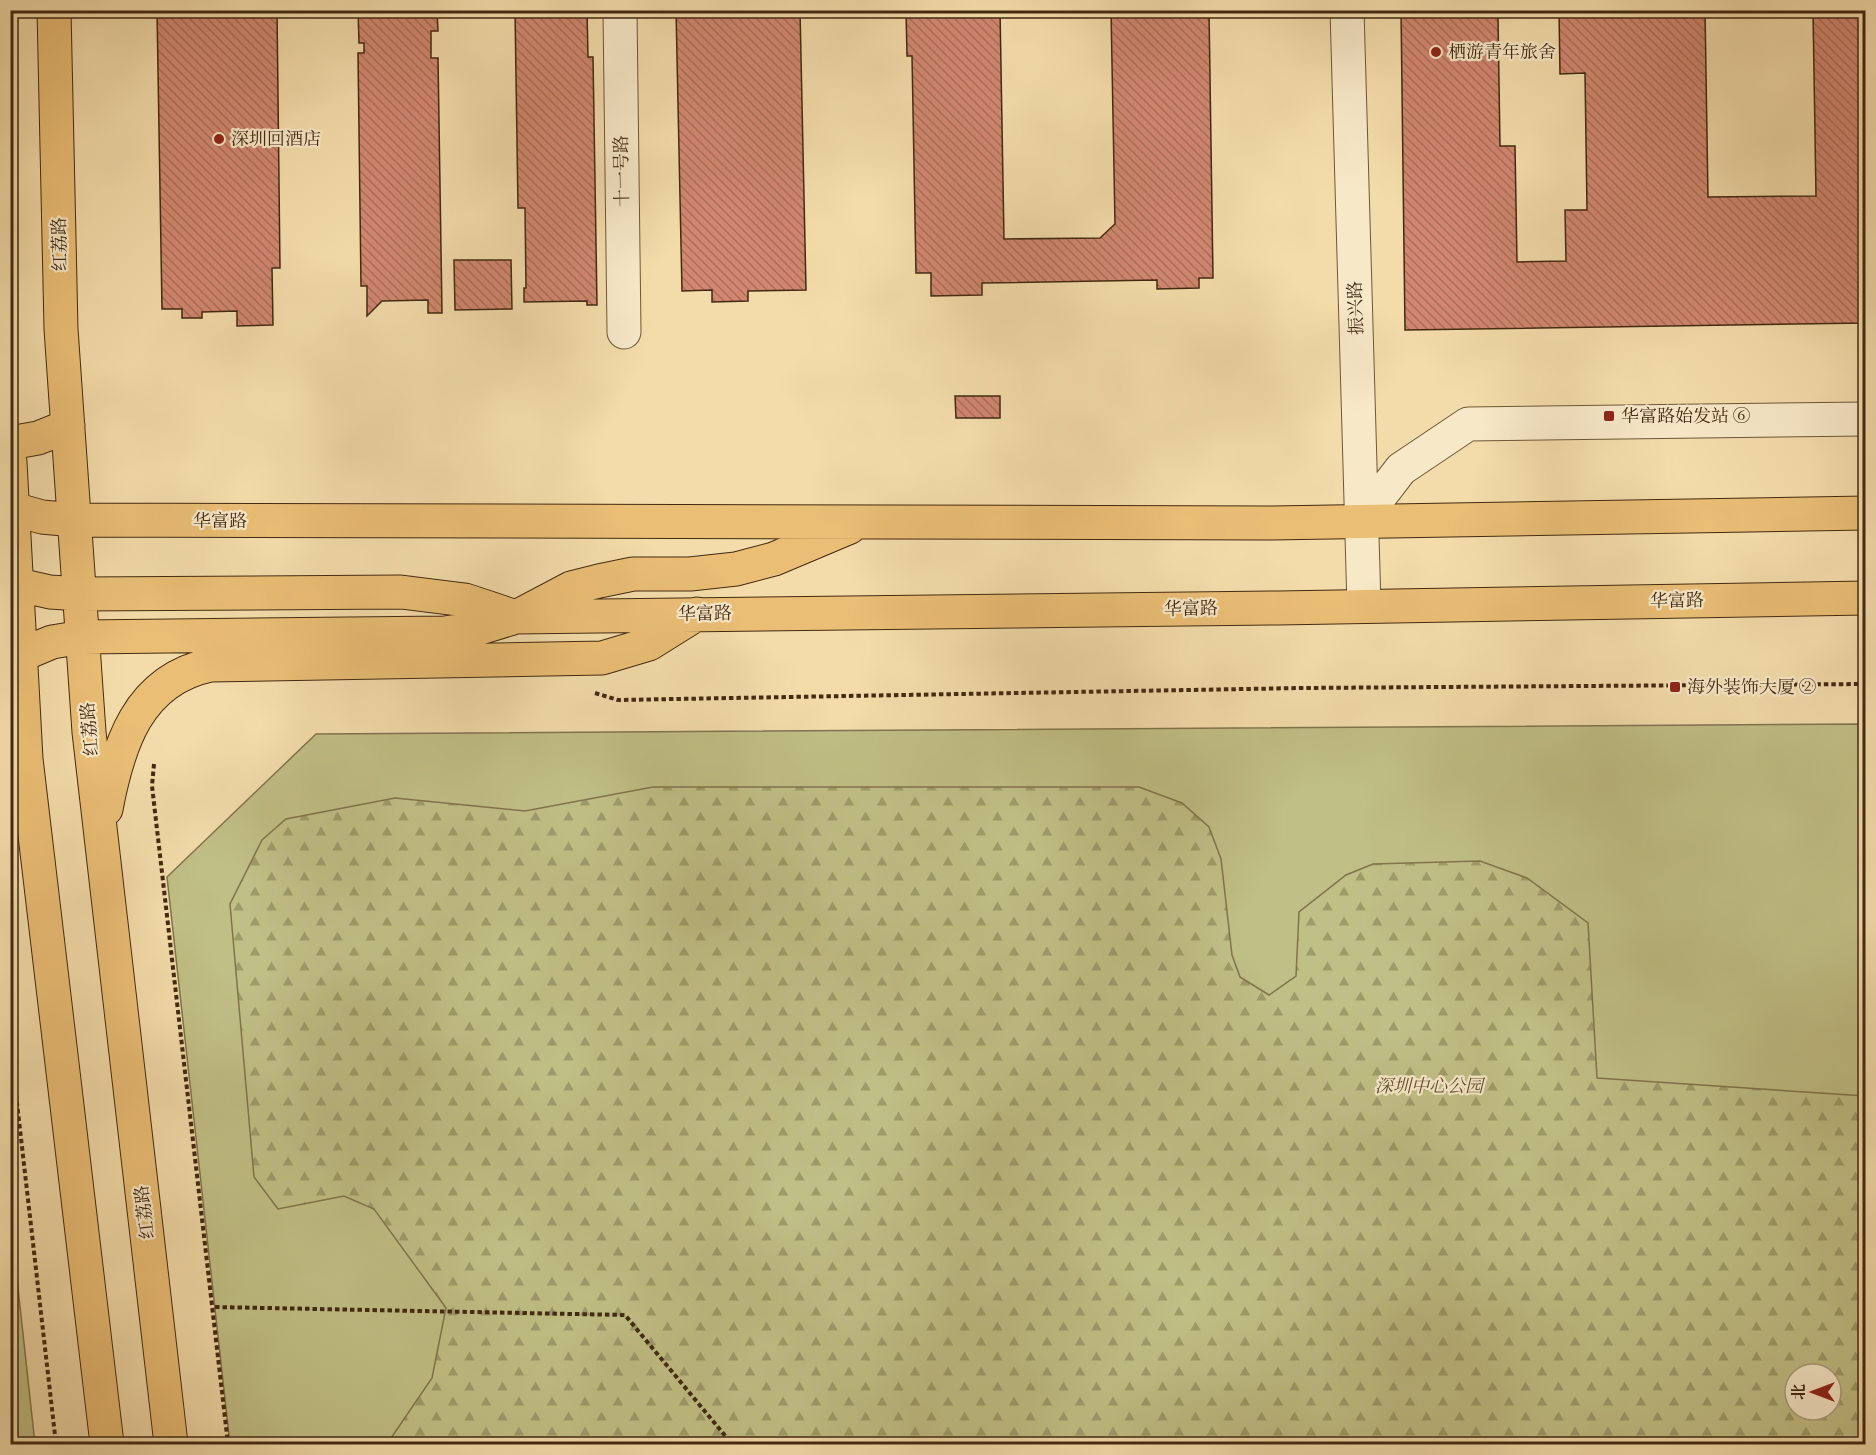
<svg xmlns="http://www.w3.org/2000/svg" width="1876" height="1455" viewBox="0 0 1876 1455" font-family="'IM FELL French Canon','Noto Serif SC',serif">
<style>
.green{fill:#c0bf85;stroke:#81744c;stroke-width:1.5;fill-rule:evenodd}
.forest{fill:url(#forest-firs);stroke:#81744c;stroke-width:1.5;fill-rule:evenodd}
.building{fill:url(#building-back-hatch);stroke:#422912;stroke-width:1.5}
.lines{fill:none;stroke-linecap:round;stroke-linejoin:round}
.minor-casing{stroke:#6e5638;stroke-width:35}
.major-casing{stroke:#422912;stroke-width:35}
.path{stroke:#422912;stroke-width:4;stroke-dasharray:4.5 3;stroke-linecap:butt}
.minor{stroke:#f7e8c8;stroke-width:33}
.major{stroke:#eabe75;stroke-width:33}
.poi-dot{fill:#8f2418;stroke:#f7e8c8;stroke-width:2}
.labels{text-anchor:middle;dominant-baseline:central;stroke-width:4.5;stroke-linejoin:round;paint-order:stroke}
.poi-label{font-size:18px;fill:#422912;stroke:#f7e8c8;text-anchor:start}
.street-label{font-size:18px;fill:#422912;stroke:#f7e8c8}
.park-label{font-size:18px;font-style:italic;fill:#624e2f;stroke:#f7e8c8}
</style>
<defs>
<pattern id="forest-firs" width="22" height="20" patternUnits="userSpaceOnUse" patternTransform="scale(1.5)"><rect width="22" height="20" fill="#c0bf85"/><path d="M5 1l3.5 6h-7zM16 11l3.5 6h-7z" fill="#9e9b6b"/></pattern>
<pattern id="building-back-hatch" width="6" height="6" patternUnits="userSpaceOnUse" patternTransform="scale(1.5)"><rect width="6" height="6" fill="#d18770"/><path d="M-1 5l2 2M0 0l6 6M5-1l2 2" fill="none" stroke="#ab6e5b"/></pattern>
</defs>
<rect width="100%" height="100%" fill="#f3dcaa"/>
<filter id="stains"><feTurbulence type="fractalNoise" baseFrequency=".00333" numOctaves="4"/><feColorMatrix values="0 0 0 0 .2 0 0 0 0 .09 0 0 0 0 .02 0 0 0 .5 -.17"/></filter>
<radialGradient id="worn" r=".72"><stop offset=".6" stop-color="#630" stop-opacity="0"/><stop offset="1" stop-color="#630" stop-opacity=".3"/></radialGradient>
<!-- green -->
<path class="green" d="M 1865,724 L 1865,1444 L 230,1444 L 167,877 L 316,734 ZM 1795,1374 L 1831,1374 L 1831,1410 L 1795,1410 Z
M 11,1224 L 35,1444 L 11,1444 Z"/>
<!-- forest -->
<path class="forest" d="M 653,787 L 1139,787 L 1182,803 L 1209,827 L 1221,859 L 1232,955 L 1240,977 L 1269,995 L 1296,976 L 1299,912 L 1346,875 L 1373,864 L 1480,861 L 1527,878 L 1588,923 L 1597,1078 L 1865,1096 L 1865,1444 L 387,1444 L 432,1378 L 446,1308 L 374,1209 L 344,1196 L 278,1209 L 254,1177 L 230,904 L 262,840 L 286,819 L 395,798 L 525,811 ZM 1795,1374 L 1831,1374 L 1831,1410 L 1795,1410 Z"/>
<!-- building -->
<path class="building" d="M 157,10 L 277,10 L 280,268 L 272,268 L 273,325 L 237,326 L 237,311 L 202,312 L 202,318 L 182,318 L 182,309 L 162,309 Z
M 358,10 L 437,10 L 438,31 L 431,31 L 431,58 L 438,58 L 442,313 L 428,313 L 428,300 L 382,301 L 367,316 L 367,286 L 361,286 L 358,53 L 364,53 L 364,43 L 359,43 Z
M 515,10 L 587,10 L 588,57 L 593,57 L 597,305 L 587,305 L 587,301 L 524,302 L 524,288 L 526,288 L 525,208 L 518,208 Z
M 676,10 L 800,10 L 806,290 L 748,291 L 748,301 L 712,302 L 712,290 L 682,291 Z
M 906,10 L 1000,10 L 1004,239 L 1100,238 L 1115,224 L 1111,10 L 1209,10 L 1213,278 L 1199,278 L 1199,288 L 1157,289 L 1157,280 L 982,283 L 982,295 L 931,296 L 931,273 L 916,273 L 912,56 L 907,56 Z
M 1401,10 L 1484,10 L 1484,17 L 1498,17 L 1500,146 L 1515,146 L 1517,262 L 1566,261 L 1565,210 L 1587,210 L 1585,73 L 1560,74 L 1559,10 L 1705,10 L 1708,197 L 1816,196 L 1813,10 L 1866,10 L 1866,323 L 1405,330 Z
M 454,260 L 511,260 L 512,309 L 455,310 Z
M 955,396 L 1000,396 L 1000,418 L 956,418 Z"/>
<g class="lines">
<defs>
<path id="minor" d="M 620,10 L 624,332
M 1347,10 L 1364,606
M 1361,521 L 1401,469 L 1468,424 L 1866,419"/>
<path id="major" d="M 54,10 L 61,329 L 89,732 L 171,1444
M 10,443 L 38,438 L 68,426
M 10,462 L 26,759 L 107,1444
M 10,508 L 42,517 L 74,520 L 1272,523 L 1866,513
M 10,583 L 50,592 L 80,594 L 401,592 L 465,600 L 516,617 L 1278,608 L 1866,598
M 21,655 L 52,642 L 83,637 L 444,633 L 480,628 L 516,617 L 571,588 L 599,581 L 633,574 L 690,574 L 736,569 L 774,559 L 850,527
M 106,809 C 118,745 138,680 210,665 L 602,658 L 649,644 L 697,614"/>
</defs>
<!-- minor casing -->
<use href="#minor" class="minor-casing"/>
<!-- major casing -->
<use href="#major" class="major-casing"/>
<!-- path -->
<path class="path" d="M 595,693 L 618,700 L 1302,688 L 1866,684
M 154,764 L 152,786 L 228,1444
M 10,1042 L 56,1444
M 215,1307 L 625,1315 L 732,1444"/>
<!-- minor -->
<use href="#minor" class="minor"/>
<!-- major -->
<use href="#major" class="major"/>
</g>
<!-- markers -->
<g class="poi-dot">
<circle cx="1436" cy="52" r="6"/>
<circle cx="219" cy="139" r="6"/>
<rect x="1603" y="410" width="12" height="12" rx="3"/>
<rect x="1669" y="681" width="12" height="12" rx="3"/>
</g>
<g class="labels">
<!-- poi labels -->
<g class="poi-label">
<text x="1448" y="52">栖游青年旅舍</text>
<text x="231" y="139">深圳回酒店</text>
<text x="1621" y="416">华富路始发站 ⑥</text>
<text x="1687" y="687">海外装饰大厦 ②</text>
</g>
<!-- street labels -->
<g class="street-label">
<text transform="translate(622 171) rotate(-91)">十一号路</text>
<text transform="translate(60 244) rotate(-91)">红荔路</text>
<text transform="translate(1356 308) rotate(-92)">振兴路</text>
<text x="220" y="521">华富路</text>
<text transform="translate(1677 601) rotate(-1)">华富路</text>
<text transform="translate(1191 609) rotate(-1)">华富路</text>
<text transform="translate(705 614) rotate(-1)">华富路</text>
<text transform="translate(90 729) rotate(-95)">红荔路</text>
<text transform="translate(145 1212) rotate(-97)">红荔路</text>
</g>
<!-- park labels -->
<g class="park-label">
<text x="1429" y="1086">深圳中心公园</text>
</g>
</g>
<!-- margin -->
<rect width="1876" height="1455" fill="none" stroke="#f3dcaa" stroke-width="36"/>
<rect x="12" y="12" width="1852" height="1431" fill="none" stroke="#422912" stroke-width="3"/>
<rect x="18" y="18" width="1840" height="1419" fill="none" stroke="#422912" stroke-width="1.5"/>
<!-- north arrow -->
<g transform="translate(1813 1392) rotate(270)"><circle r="28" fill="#f7e8c8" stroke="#af9c7f" stroke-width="1.5"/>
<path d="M0-4.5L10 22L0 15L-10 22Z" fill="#8f2418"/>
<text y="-9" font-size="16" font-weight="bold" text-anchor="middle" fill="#422912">北</text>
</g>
<rect width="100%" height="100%" filter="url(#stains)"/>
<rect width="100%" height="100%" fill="url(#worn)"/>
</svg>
